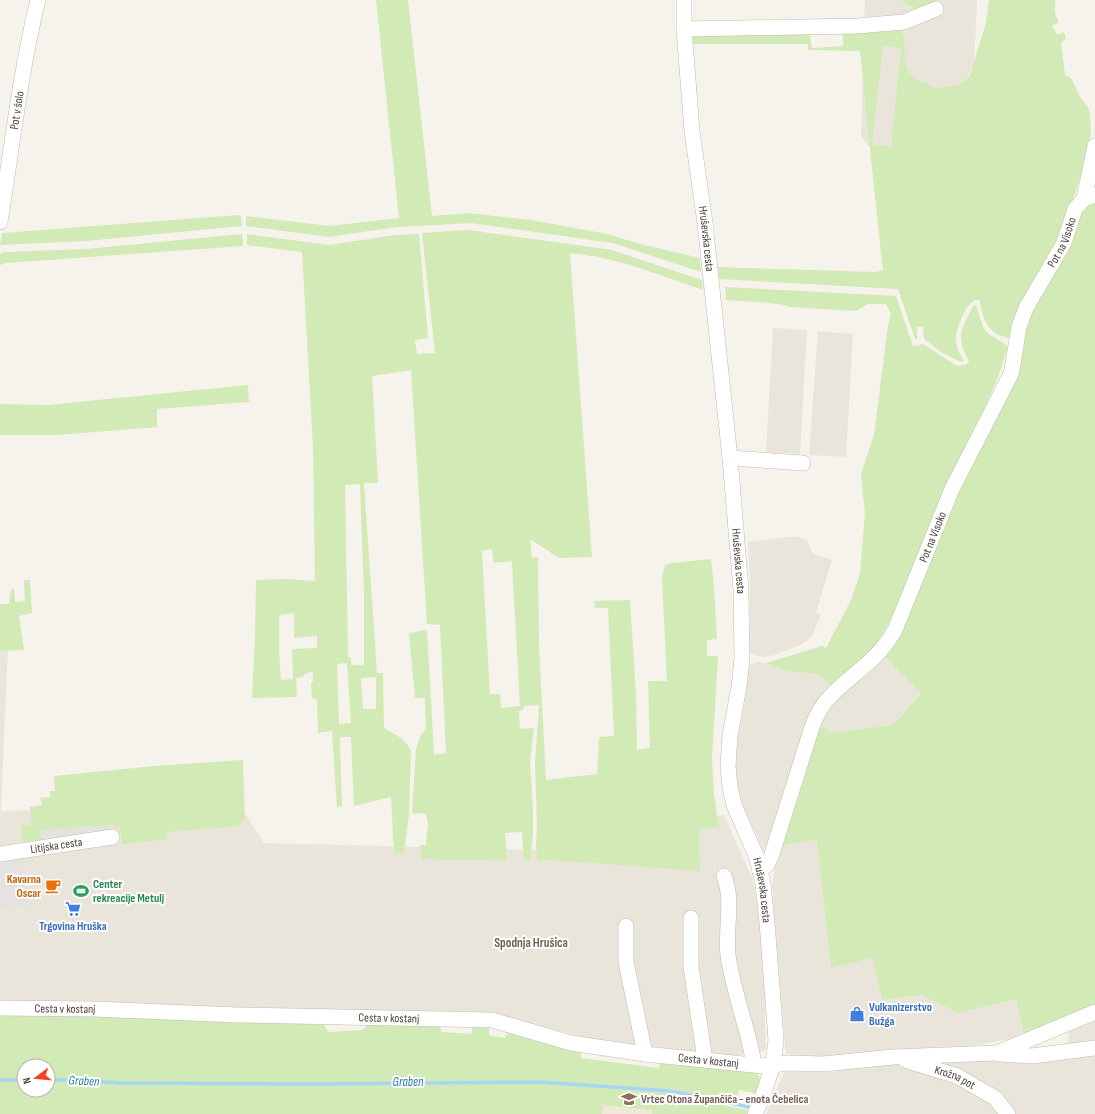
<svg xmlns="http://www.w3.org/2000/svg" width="1095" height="1114" viewBox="0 0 1095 1114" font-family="'Sofia Sans Condensed',sans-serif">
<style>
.residential{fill:#eae5da}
.education{fill:#efe8d6}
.green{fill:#d2eab5;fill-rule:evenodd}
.parking{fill:#e5e3e0}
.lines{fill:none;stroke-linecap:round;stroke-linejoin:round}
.stream{stroke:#a9d4f2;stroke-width:3.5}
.minor-casing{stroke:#c2bbae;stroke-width:16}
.minor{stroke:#fff;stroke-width:15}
.labels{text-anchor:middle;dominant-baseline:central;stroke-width:4;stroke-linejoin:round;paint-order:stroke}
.street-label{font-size:12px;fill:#4b4439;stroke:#fff}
.food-label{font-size:12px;font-weight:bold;fill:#c56008;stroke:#fff;text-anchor:end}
.leisure-label{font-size:12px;font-weight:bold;fill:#27864d;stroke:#fff;text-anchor:start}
.shop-label{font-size:12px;font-weight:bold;fill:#366cbe;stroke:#fff}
.education-label{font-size:12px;font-weight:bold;fill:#785e54;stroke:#fff;text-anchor:start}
.neighbourhood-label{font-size:13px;font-weight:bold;fill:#6e6250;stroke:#fff}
.water-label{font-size:13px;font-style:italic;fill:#2e7ab2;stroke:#fff}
</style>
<rect width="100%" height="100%" fill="#f6f3ec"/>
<!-- residential -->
<path class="residential" d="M 865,0 L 977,0 L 974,64 L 930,151 L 869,147 L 861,136 Z
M 773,328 L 807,330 L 800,454 L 766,452 Z
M 818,331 L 853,334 L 846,457 L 809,455 Z
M 787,537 L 799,537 L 807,540 L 813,554 L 832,560 L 816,613 L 821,615 L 812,636 L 808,640 L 800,645 L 774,655 L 763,657 L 754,655 L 750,653 L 750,587 L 748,542 Z
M 0,646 L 8,646 L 1,811 L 239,804 L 264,843 L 693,854 L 700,818 L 724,815 L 753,880 L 761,929 L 765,973 L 765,1027 L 766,1049 L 759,1054 L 730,1055 L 684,1051 L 602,1042 L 553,1029 L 472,1011 L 387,1011 L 0,1004 Z
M 883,655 L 921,692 L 893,725 L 830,733 L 814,732 L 823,712 Z
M 756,662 L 766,663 L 785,671 L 818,674 L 833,688 L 768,851 L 764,852 L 742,803 L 737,784 L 736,772 L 736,748 L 746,694 L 749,666 Z
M 817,840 L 831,969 L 872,956 L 882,1000 L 921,995 L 958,1013 L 1016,999 L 1024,1036 L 968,1047 L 830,1058 L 792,1056 L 786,1053 L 785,1046 L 772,885 L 779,846 Z
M 1095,1017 L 1095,1114 L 766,1114 L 780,1081 L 785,1072 L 831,1072 L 885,1062 L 1068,1048 L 1069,1028 Z"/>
<!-- education -->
<path class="education" d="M 596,1090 L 664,1095 L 662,1114 L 593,1114 Z"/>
<!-- green -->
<path class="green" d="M 376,0 L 408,0 L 432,216 L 469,213 L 531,220 L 607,234 L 640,244 L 700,258 L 701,272 L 613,243 L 471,223 L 397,227 L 329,237 L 246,226 L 246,216 L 330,226 L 399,218 Z
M 903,0 L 937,0 L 922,11 L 917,13 L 911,6 L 903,3 Z
M 989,0 L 1055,0 L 1055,13 L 1059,22 L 1052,26 L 1057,35 L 1064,32 L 1066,38 L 1061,43 L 1065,75 L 1071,78 L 1079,95 L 1089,109 L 1091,128 L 1089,149 L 1071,206 L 1061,241 L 1011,338 C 995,337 986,327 982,312 C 981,308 981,304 979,300 C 967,297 955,331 956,341 C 956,348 961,355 964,362 L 961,362 L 941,352 L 924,339 L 923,327 L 917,327 L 917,339 L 915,339 L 898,289 L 719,279 L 718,267 L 876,272 L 883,270 C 875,197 867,124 860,51 L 808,50 L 808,44 L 692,44 L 692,36 L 699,32 L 809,29 L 812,48 L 843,46 L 843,30 L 901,29 L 904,37 L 905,63 L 907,70 L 915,79 L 937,88 L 955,86 L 964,82 L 970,75 L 986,23 ZM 883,46 L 901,48 L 891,147 L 872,144 Z
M 1095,199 L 1095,1010 L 1024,1036 L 1016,999 L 958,1013 L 921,995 L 882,1000 L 872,957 L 831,969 L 817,840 L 779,846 L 814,732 L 823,727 L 830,733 L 893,725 L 921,693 L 883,655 L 1036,303 L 1080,211 Z
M 239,215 L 241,216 L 242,226 L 86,241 L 0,245 L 2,233 Z
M 468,230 L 612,250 L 702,280 L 703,290 C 659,275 616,257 570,253 L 592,557 L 559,558 L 530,539 L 532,558 L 538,557 L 539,646 L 546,780 L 597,774 L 599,737 L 614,736 L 608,608 L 595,608 L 594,601 L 630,600 L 636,695 L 637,750 L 650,748 L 648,681 L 667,681 L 662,577 L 665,565 L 672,563 L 711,559 L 714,587 L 717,639 L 707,640 L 707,656 L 718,656 L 712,759 L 714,794 L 719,827 L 699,829 L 700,871 L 580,862 L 537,860 L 536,845 L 537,823 L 535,764 L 539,705 L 524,706 L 523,710 L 519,711 L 520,729 L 534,728 L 530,761 L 533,809 L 533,833 L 530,861 L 524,860 L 522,832 L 505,833 L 507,861 L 422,859 L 420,845 L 426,845 L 428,824 L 426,815 L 424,813 L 414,814 L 412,813 L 416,749 L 421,735 L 426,728 L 425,698 L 415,698 L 409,633 L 427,630 L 434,755 L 446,753 L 440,625 L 427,624 L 411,370 L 372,376 L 378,483 L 364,483 L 377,673 L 383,673 L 384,728 C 396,735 405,738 411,751 L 409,814 L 404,853 L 394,855 L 391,797 L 354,806 L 351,737 L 340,737 L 340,746 L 342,806 L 337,807 L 332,731 L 318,733 L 317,699 L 312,698 L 311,683 L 313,681 L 313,671 L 305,674 L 303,677 L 296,678 L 297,697 L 252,698 L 255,636 L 256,580 L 286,579 L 315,581 L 313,448 L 302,252 L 247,245 L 247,234 L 329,245 L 396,235 L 419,234 L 428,338 L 415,340 L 417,354 L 435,353 L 422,233 ZM 360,484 L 364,595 L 364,665 L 351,665 L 351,658 L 348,657 L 345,485 ZM 492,549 L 494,563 L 512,561 L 520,706 L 501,708 L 500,694 L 490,694 L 482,551 ZM 294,613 L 294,638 L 317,636 L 317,648 L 292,649 L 293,679 L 281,680 L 279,650 L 279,615 ZM 347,663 L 351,723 L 339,724 L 337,664 ZM 376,677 L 376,709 L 363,709 L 361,678 Z
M 242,234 L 243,246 L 6,263 L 0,265 L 0,254 L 4,252 L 86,249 Z
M 725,287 L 896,296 L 913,346 L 923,344 L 957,366 L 967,364 L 969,361 C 955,335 961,331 973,306 L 976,305 L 982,324 L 986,332 L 1008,346 L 999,375 L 986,405 L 964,450 L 915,567 L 887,627 L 878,640 L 882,646 L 833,688 L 818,674 L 785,671 L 766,663 L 822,646 L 826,648 L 851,600 L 860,574 L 865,513 L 861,474 L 874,435 L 888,325 L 891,314 L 886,304 L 868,304 L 856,311 L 790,307 C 772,301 745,302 726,300 Z
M 248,385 L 249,402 L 157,409 L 157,427 L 57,435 L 0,435 L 0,404 L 48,405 Z
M 24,580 L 30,580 L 32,613 L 19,616 L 24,650 L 0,651 L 0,604 L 9,604 L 11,589 L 14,589 L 15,602 L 25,601 Z
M 243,760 L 245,818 L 239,826 L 166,832 L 167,839 L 122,844 L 120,827 L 42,834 L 41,840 L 22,841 L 21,825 L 32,825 L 30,807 L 42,805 L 40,798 L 50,797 L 50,791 L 55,791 L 54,776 L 154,766 Z
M 8,1014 L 228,1019 L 324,1025 L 328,1032 L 363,1030 L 368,1025 L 439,1023 L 441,1032 L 472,1034 L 472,1024 L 489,1027 L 489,1035 L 505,1038 L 508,1032 L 580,1050 L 581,1058 L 659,1068 L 660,1062 L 757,1072 L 761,1082 L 758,1094 L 739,1090 L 737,1103 L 671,1089 L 670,1095 L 748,1110 L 746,1113 L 748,1114 L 652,1114 L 652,1110 L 603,1105 L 602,1114 L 0,1114 L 0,1015 ZM 24,1066 L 48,1066 L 48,1090 L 24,1090 Z"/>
<!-- parking -->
<path class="parking" d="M 115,825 L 115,842 L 42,844 L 40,830 Z
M 23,857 L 27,906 L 0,908 L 0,861 Z"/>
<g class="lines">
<!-- stream -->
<path class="stream" d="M 48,1079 L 122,1083 L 317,1084 L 541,1082 L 670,1091 L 717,1100 L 753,1108
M 0,1080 L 24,1080"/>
<defs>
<g id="minor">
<path id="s1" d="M 684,0 L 684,29 L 692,131 L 705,223 L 730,458 L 741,590 L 742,659 L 739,687 L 730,735 L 728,766 L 730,787 L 734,805 L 757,858 L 763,884 L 767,922 L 776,1040 L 773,1065 L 762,1098 L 755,1114"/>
<path d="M 684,29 L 857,26 L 904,22 L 936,9"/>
<path d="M 1084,199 L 1095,146"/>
<path id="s2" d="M 0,222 C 12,148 20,73 38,0"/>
<path d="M 730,458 L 803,463"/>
<path id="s3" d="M 0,854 L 112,837"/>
<path id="s4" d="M 760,871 L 767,865 L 771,857 L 812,727 C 816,716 821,706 829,698 C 852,673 878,661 895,630 L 952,489 L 1011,374 L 1013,364 L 1019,327 L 1026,308 L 1064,243 L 1075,209 L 1084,199 L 1095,195"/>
<path d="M 724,876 C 734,901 725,929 728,955 C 733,992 748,1027 754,1064"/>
<path d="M 691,918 L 691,967 L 705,1060"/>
<path d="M 626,926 L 626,962 L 645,1054"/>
<path id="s5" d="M 0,1008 L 93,1009 L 237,1015 L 492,1020 L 571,1043 L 645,1054 L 763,1066 L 789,1063 L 823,1064 L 893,1057 L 997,1053 L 1095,1012"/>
<path d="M 1000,1054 L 1032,1056 L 1095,1048"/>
<path id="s6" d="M 905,1060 L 957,1076 L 995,1098 L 1008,1114"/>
</g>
</defs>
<!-- minor casing -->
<use href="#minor" class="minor-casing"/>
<!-- minor -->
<use href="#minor" class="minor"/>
</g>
<!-- icons -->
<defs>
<symbol id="cafe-bare" viewBox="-9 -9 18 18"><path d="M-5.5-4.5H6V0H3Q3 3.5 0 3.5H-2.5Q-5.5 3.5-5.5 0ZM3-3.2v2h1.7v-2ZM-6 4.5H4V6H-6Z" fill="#e8710a" stroke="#fff" stroke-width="2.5" paint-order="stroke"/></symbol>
<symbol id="stadium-bare" viewBox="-9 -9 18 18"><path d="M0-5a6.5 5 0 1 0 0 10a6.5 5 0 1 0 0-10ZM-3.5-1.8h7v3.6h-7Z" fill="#2e9e5b" stroke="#fff" stroke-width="2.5" paint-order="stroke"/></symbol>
<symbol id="supermarket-bare" viewBox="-9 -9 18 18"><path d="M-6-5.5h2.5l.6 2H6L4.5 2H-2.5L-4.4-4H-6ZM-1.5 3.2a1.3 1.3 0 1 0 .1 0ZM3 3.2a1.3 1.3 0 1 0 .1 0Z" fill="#3f7fe0" stroke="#fff" stroke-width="2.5" paint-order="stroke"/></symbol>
<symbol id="shop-bare" viewBox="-9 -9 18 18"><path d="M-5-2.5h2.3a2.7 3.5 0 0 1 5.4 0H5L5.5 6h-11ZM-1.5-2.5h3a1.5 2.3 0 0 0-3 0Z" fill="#3f7fe0" stroke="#fff" stroke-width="2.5" paint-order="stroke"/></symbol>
<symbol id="school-bare" viewBox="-9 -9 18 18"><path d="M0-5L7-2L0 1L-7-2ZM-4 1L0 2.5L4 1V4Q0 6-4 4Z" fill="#8d6e63" stroke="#fff" stroke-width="2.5" paint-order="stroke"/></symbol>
</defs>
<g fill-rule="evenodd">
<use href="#cafe-bare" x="42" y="875" width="22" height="22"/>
<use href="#stadium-bare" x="70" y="880" width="22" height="22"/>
<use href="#supermarket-bare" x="62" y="898" width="22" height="22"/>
<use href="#shop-bare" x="846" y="1003" width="22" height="22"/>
<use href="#school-bare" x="618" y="1088" width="22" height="22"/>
</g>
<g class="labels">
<!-- street labels -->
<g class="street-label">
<text stroke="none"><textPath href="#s2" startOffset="113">Pot v šolo</textPath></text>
<text stroke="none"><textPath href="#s1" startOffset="240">Hruševska cesta</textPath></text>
<text stroke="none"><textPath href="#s4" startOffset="708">Pot na Visoko</textPath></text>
<text stroke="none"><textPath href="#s4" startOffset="384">Pot na Visoko</textPath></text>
<text stroke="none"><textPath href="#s1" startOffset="564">Hruševska cesta</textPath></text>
<text stroke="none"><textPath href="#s3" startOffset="57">Litijska cesta</textPath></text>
<text stroke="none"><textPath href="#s1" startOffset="900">Hruševska cesta</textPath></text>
<text stroke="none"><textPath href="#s5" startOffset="65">Cesta v kostanj</textPath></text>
<text stroke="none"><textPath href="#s5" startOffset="389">Cesta v kostanj</textPath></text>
<text stroke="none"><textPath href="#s5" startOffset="713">Cesta v kostanj</textPath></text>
<text stroke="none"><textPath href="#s6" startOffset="53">Krožna pot</textPath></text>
</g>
<!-- food labels -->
<g class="food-label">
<text x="41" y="879">Kavarna<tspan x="41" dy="14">Oscar</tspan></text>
</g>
<!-- leisure labels -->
<g class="leisure-label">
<text x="93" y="884">Center<tspan x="93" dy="14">rekreacije Metulj</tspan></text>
</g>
<!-- shop labels -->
<g class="shop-label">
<text x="73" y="926">Trgovina Hruška</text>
<text x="869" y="1007" text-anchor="start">Vulkanizerstvo<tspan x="869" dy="14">Bužga</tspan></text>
</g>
<!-- education labels -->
<g class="education-label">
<text x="641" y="1099">Vrtec Otona Župančiča - enota Čebelica</text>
</g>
<!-- neighbourhood labels -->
<g class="neighbourhood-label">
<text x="531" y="943">Spodnja Hrušica</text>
</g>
<!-- water labels -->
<g class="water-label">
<text transform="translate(84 1081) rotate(3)">Graben</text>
<text x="408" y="1082">Graben</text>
</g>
</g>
<!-- north arrow -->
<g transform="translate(36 1078) rotate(254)"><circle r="19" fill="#ffffff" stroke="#b7b4b0"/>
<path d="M0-3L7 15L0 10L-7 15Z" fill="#fc3f1d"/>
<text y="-6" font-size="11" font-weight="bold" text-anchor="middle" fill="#4b4439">N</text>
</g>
</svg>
